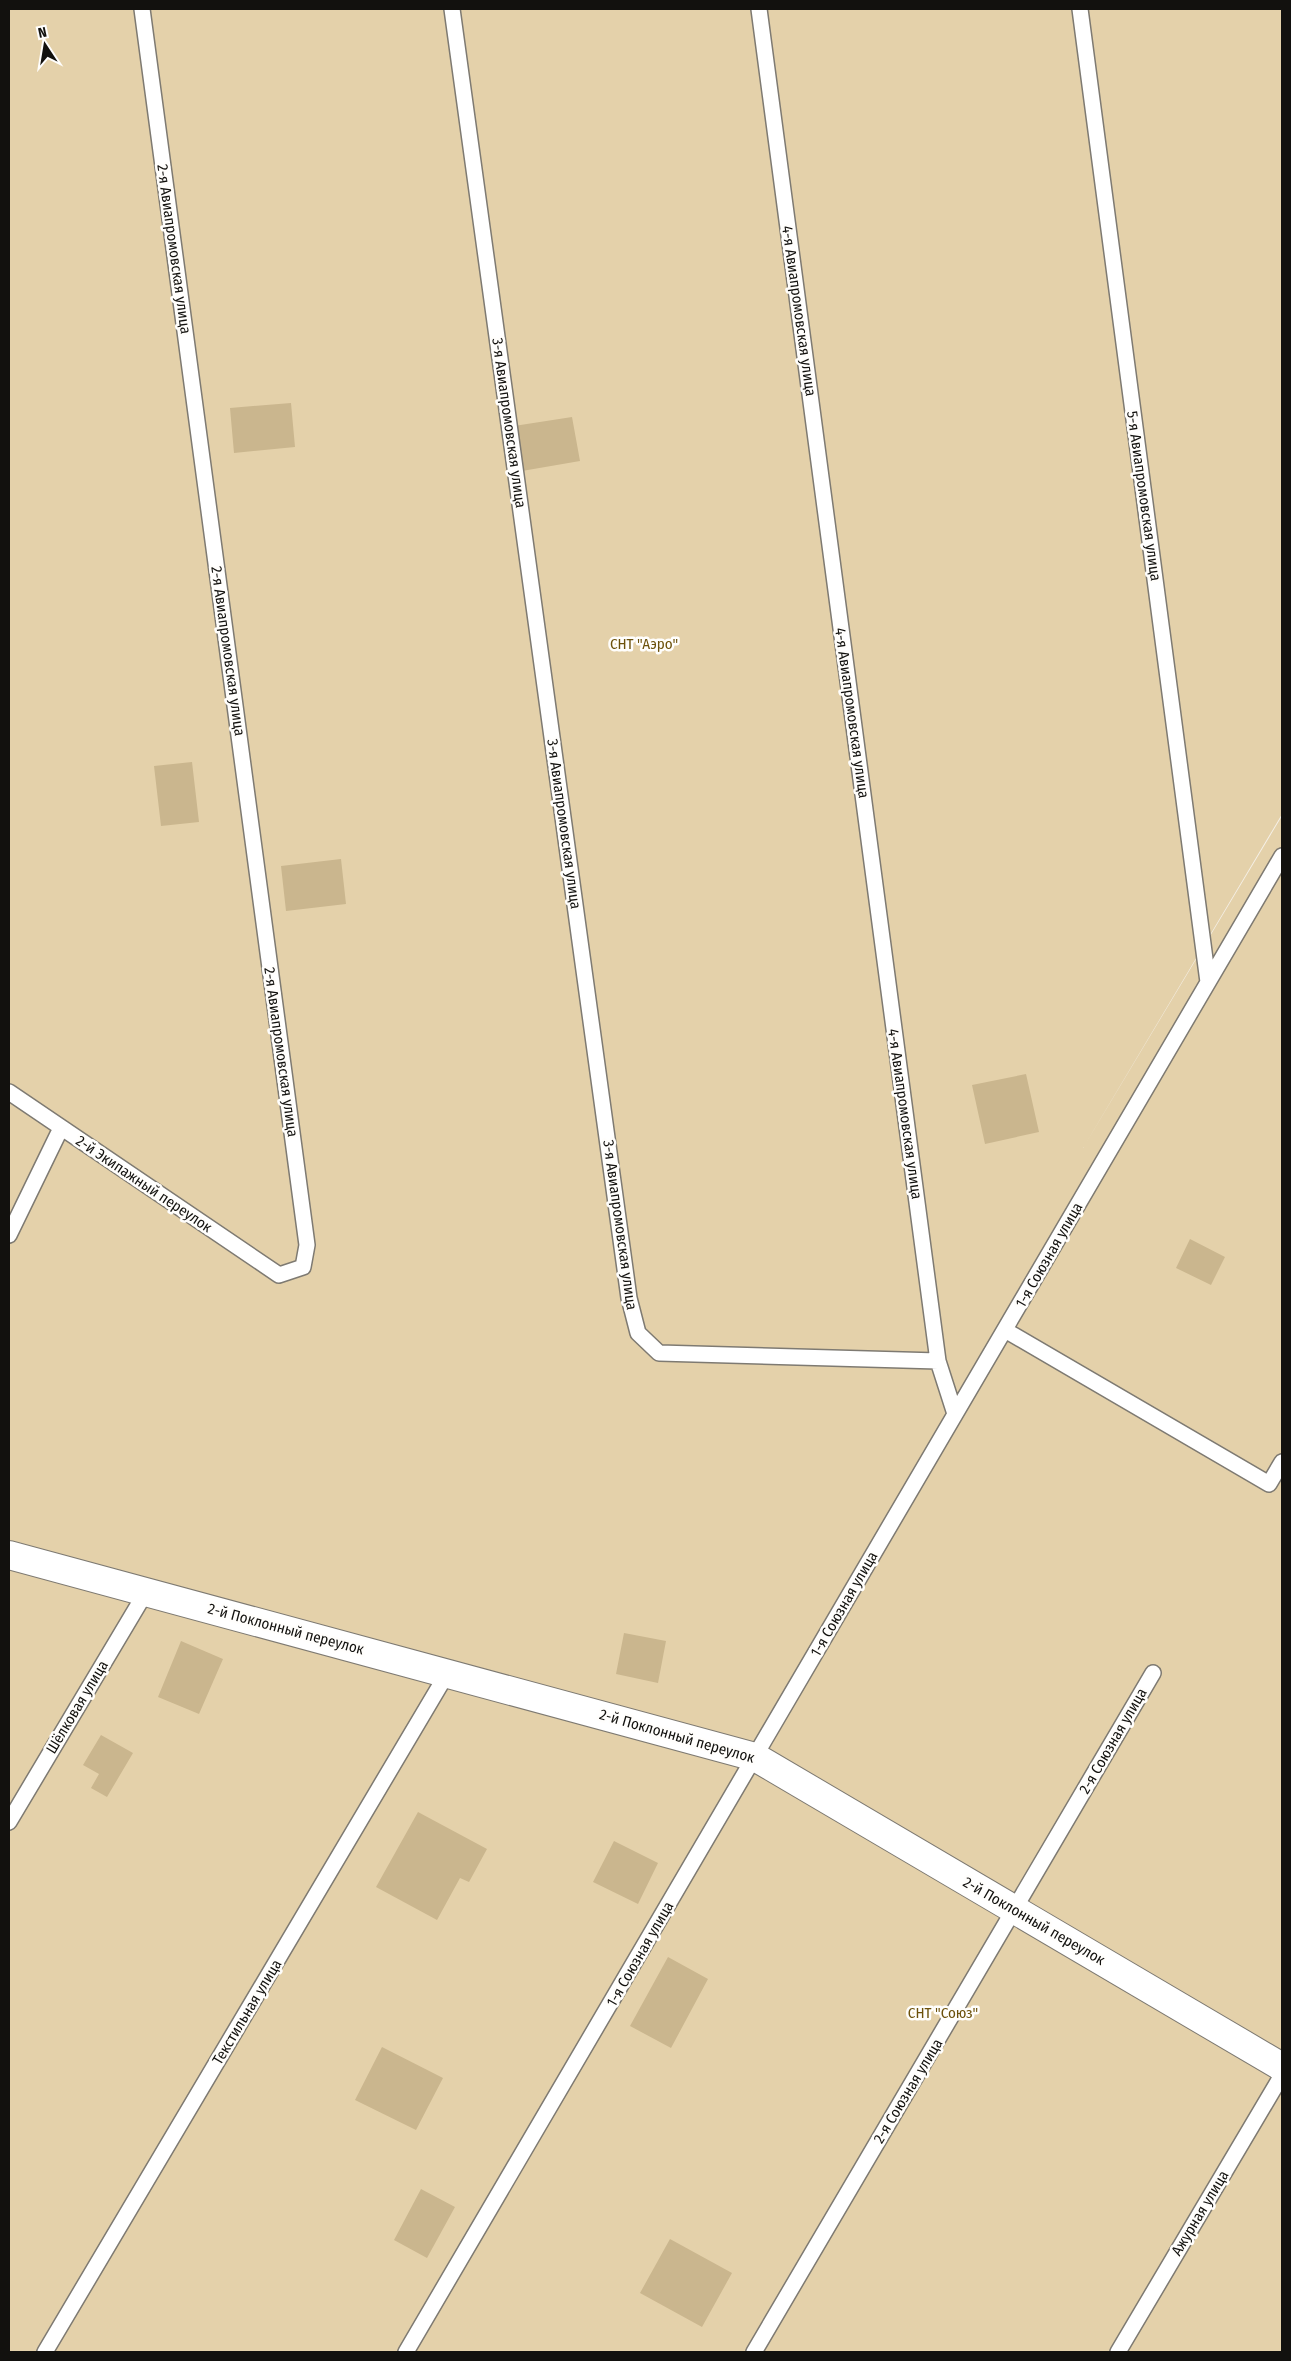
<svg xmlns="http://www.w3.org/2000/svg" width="1291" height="2361" viewBox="0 0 1291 2361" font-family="'Fira Sans Condensed',sans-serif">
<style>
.green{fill:#e4d1aa}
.building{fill:#cab68e}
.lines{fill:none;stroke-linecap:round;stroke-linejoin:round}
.service-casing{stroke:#7e7a72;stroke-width:18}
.minor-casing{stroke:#7e7a72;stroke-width:30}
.service{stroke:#fff;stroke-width:15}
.minor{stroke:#fff;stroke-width:28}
.labels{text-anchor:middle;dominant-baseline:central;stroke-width:5;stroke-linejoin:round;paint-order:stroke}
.street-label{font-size:15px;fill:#12110e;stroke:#fffefc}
.park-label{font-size:15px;fill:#6c510b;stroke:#fffefc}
</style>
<rect width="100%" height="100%" fill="#f5f0e7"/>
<!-- green -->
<path class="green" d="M 9,9 L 1282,9 L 1282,814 L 1083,1148 L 1282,816 L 1282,2352 L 9,2352 Z"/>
<!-- building -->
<path class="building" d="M 291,403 L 295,447 L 234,453 L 230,408 Z
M 572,417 L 580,461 L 522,471 L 514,426 Z
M 192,762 L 199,822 L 161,826 L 154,766 Z
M 341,859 L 346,904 L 286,911 L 281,866 Z
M 1026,1074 L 1039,1132 L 985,1144 L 972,1085 Z
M 1190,1239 L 1225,1257 L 1211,1285 L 1176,1268 Z
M 624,1633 L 666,1641 L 658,1683 L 616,1674 Z
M 181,1641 L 223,1659 L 199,1714 L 158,1697 Z
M 101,1735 L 133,1753 L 107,1797 L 91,1788 L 99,1774 L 83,1765 Z
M 418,1812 L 487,1849 L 469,1882 L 460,1878 L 437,1920 L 376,1887 Z
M 614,1841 L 658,1863 L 638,1904 L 593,1882 Z
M 668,1957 L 708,1979 L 671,2048 L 630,2026 Z
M 382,2047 L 443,2078 L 416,2130 L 355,2100 Z
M 421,2189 L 455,2207 L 427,2258 L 394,2240 Z
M 670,2239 L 732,2273 L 702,2327 L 640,2293 Z"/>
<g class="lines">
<defs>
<path id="service" d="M 452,9 L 629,1298 L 638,1333 L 659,1353 L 938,1361
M 759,9 L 938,1361 L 955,1414
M 1080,9 L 1208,982
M 9,1092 L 279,1275 L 303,1267 L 307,1245 L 142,9
M 9,1235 L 61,1128
M 1005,1330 L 1269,1484 L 1282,1462
M 9,1822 L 146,1592
M 45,2352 L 448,1672
M 406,2352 L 1282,856
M 754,2352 L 1153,1673
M 1118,2352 L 1282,2075"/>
<path id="minor" d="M 9,1555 L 755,1757 L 1282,2067"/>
</defs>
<!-- service casing -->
<use href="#service" class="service-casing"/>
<!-- minor casing -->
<use href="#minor" class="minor-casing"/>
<!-- service -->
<use href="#service" class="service"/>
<!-- minor -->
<use href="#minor" class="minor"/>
</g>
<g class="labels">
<!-- street labels -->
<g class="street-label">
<text transform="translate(174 249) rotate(82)">2-я Авиапромовская улица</text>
<text transform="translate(799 311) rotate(82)">4-я Авиапромовская улица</text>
<text transform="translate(509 423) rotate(82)">3-я Авиапромовская улица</text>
<text transform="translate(1144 496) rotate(82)">5-я Авиапромовская улица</text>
<text transform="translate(228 651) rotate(82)">2-я Авиапромовская улица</text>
<text transform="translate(852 713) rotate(82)">4-я Авиапромовская улица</text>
<text transform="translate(564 824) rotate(82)">3-я Авиапромовская улица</text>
<text transform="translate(281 1052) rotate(82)">2-я Авиапромовская улица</text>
<text transform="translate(905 1114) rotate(82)">4-я Авиапромовская улица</text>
<text transform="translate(144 1184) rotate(34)">2-й Экипажный переулок</text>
<text transform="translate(620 1225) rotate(82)">3-я Авиапромовская улица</text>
<text transform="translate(1049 1255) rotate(-60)">1-я Союзная улица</text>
<text transform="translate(844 1604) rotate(-60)">1-я Союзная улица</text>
<text transform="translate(286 1629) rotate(15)">2-й Поклонный переулок</text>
<text transform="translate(77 1707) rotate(-59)">Шёлковая улица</text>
<text transform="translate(677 1736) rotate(16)">2-й Поклонный переулок</text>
<text transform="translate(1113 1741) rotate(-60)">2-я Союзная улица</text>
<text transform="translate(1034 1921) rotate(30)">2-й Поклонный переулок</text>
<text transform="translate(640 1954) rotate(-60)">1-я Союзная улица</text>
<text transform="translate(247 2012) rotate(-59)">Текстильная улица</text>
<text transform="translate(908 2091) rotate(-59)">2-я Союзная улица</text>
<text transform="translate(1200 2213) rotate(-59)">Ажурная улица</text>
</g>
<!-- park labels -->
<g class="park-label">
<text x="644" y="644">СНТ "Аэро"</text>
<text x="943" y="2013">СНТ "Союз"</text>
</g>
</g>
<!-- border -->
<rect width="1291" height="2361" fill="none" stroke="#12110e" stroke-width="20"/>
<!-- north arrow -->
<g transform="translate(45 45) rotate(348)" stroke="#fffefc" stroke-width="4" paint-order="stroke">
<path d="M0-4L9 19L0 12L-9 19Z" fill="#12110e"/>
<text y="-8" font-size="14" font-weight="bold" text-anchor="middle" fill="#12110e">N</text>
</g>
</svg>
